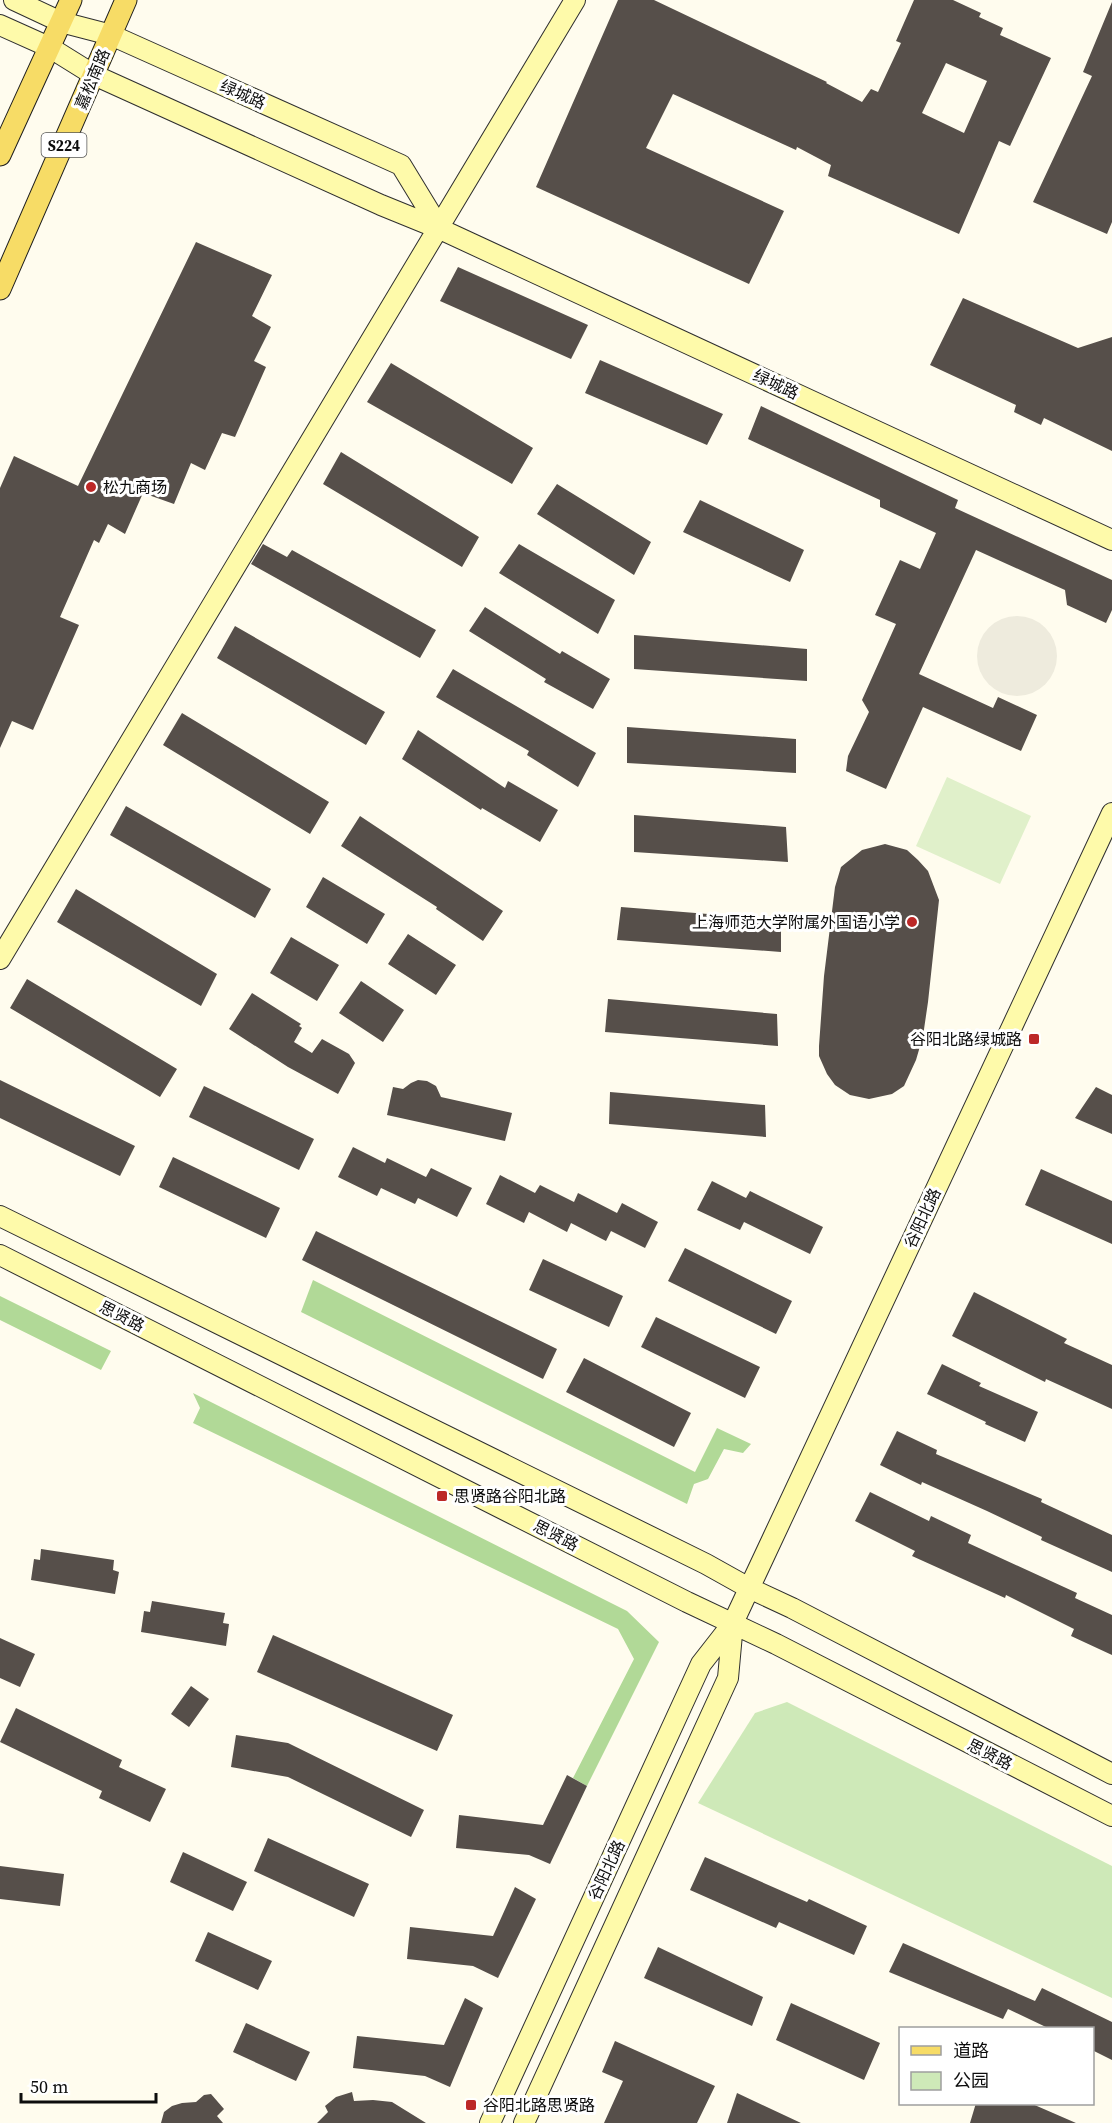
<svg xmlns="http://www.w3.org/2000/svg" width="1112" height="2123" viewBox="0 0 1112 2123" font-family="'Source Serif 4','Noto Sans SC',serif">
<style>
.green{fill:#cee9b8}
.forest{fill:#b1d997}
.pitch{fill:#e0f0ca}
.plaza{fill:#eeebdd}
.building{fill:#564f4a;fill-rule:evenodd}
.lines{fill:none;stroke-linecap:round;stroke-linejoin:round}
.secondary-casing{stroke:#2f2f2f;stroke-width:22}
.primary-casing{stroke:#1e1e1e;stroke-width:23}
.secondary{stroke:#fefaaa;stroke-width:20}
.primary{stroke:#f7dc66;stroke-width:21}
.poi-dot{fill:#bc2827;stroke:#fff;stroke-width:2}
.labels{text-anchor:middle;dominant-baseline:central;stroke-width:6;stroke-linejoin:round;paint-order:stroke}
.shield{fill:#fff;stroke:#565656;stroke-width:1.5}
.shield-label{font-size:15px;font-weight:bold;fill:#0d0d0d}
.street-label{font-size:16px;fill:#0d0d0d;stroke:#fff}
.poi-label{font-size:16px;fill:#0d0d0d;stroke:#fff;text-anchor:start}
</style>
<rect width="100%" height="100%" fill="#fffcee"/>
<!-- green -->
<path class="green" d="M 787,1702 L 1112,1866 L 1112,1998 L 698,1803 L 755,1713 Z"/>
<!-- forest -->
<path class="forest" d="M 313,1280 L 695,1472 L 717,1428 L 751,1444 L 743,1453 L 724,1449 L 708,1479 L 694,1484 L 687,1504 L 301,1312 Z
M 0,1296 L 111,1351 L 101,1370 L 0,1320 Z
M 193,1393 L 627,1611 L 659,1642 L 587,1786 L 573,1778 L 634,1659 L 618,1629 L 193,1423 L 200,1408 Z"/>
<!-- pitch -->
<path class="pitch" d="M 947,777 L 1031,816 L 1000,884 L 916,846 Z"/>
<!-- plaza -->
<path class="plaza" d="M977 656a40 40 0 1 1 80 0a40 40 0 1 1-80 0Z"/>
<!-- building -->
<path class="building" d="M 618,0 L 654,0 L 827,82 L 826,83 L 862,102 L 871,89 L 878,92 L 901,43 L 896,41 L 914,0 L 953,0 L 981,13 L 979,17 L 1003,28 L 1000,35 L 1051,58 L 1010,146 L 999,141 L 959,234 L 828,176 L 831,165 L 797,147 L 796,150 L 673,94 L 646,148 L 784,211 L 749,284 L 536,187 ZM 946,63 L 987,81 L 964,133 L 922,113 Z
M 1112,2 L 1112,222 L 1107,234 L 1033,202 L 1092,76 L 1083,72 Z
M 196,242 L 272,275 L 252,316 L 271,327 L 254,361 L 266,367 L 235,437 L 222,433 L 205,470 L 191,463 L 174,504 L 143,493 L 125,534 L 108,524 L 99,543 L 94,540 L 60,617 L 79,625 L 33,730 L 12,721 L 0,748 L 0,488 L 14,456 L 78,486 Z
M 458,267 L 588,325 L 571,359 L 440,301 Z
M 963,298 L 1078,348 L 1112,337 L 1112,451 L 1044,418 L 1041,425 L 1014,412 L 1016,405 L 930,365 Z
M 600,360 L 723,414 L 707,445 L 585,393 Z
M 391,363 L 533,448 L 512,484 L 367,402 Z
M 761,406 L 958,500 L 955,508 L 1112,580 L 1112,610 L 1106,623 L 1067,605 L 1065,590 L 976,550 L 919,674 L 993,708 L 998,697 L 1037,715 L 1021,751 L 923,707 L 886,789 L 846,771 L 848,756 L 869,712 L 862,700 L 896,624 L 875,615 L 900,560 L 920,569 L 936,533 L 880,507 L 880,500 L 748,439 Z
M 341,452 L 479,537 L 462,567 L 323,484 Z
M 557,484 L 651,542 L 634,575 L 537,514 Z
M 700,500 L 804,550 L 790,582 L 683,532 Z
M 263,544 L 287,557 L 292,550 L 436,630 L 420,658 L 251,564 Z
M 519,544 L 615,600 L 598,634 L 499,573 Z
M 485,607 L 560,654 L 562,651 L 610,679 L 593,709 L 544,682 L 546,679 L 469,631 Z
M 235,626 L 385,712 L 366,745 L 217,658 Z
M 634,635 L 807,649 L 807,681 L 634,669 Z
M 453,669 L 596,753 L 578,787 L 527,755 L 529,751 L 436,697 Z
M 182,713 L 329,802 L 310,834 L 163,745 Z
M 627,727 L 796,739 L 796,773 L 627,763 Z
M 418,730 L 505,788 L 508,781 L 558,810 L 540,842 L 482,808 L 481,810 L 402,759 Z
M 126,806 L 271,889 L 255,918 L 110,835 Z
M 634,815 L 786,827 L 788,862 L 634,852 Z
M 360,816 L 503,911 L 483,941 L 436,909 L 437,907 L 341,846 Z
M 885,844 L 907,850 L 918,860 L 928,871 L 939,900 L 928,1002 L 923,1036 L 916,1060 L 904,1086 L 892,1094 L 869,1099 L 850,1095 L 835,1085 L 827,1074 L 819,1056 L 819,1046 L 824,976 L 835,887 L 841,867 L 862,850 Z
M 323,877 L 385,914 L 367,944 L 306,907 Z
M 76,889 L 217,974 L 201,1006 L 57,922 Z
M 621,907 L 781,920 L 781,952 L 617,940 Z
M 408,934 L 456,965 L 436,995 L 388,964 Z
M 291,937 L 339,965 L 317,1001 L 270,973 Z
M 27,979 L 177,1069 L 160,1097 L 10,1008 Z
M 361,981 L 404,1010 L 383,1042 L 339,1013 Z
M 252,993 L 301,1024 L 299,1026 L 302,1028 L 294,1042 L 312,1053 L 322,1039 L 349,1054 L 355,1063 L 338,1094 L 288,1067 L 229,1029 Z
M 608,999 L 777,1014 L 778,1046 L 605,1032 Z
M 0,1080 L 135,1146 L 120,1176 L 0,1118 Z
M 418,1080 L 427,1081 L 436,1086 L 441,1097 L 512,1113 L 505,1141 L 387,1115 L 393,1087 L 403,1089 L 411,1083 Z
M 204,1086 L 314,1139 L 299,1170 L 189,1117 Z
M 1096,1087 L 1112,1095 L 1112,1134 L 1075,1118 Z
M 610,1092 L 765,1105 L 766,1137 L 609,1124 Z
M 353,1147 L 385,1163 L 387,1158 L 426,1177 L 431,1168 L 472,1188 L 457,1217 L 418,1198 L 415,1204 L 381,1188 L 377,1196 L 338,1177 Z
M 173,1157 L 280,1208 L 266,1238 L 159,1187 Z
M 1041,1169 L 1112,1201 L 1112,1244 L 1025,1205 Z
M 500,1175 L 535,1193 L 540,1185 L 574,1202 L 578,1193 L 617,1213 L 622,1203 L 658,1222 L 645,1248 L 611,1231 L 606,1241 L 571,1223 L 567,1232 L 529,1212 L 524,1223 L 486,1204 Z
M 712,1181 L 746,1198 L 750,1191 L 823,1227 L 810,1254 L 744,1222 L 740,1230 L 697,1210 Z
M 316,1231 L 557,1349 L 543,1379 L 302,1260 Z
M 685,1248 L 792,1301 L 776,1334 L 668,1281 Z
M 543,1259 L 623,1296 L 609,1327 L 529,1290 Z
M 974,1292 L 1067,1339 L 1064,1343 L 1112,1365 L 1112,1409 L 1046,1379 L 1045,1382 L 952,1336 Z
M 656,1317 L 760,1367 L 745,1398 L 641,1347 Z
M 584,1358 L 691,1413 L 674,1447 L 566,1392 Z
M 942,1364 L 981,1383 L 979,1386 L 1038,1412 L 1025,1442 L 985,1424 L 986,1422 L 927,1394 Z
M 897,1431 L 937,1450 L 936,1454 L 1042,1499 L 1041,1502 L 1112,1535 L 1112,1572 L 1041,1540 L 1042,1537 L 987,1511 L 922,1482 L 921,1485 L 880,1465 Z
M 870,1492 L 929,1521 L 931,1516 L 971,1535 L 968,1543 L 1077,1593 L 1075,1598 L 1112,1615 L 1112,1655 L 1071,1636 L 1074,1629 L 1006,1595 L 1005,1598 L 912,1556 L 915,1551 L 855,1521 Z
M 41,1549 L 114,1560 L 113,1570 L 119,1572 L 115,1594 L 31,1580 L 34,1559 L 40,1560 Z
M 152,1601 L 225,1613 L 223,1623 L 229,1624 L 226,1646 L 141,1632 L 144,1611 L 150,1612 Z
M 273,1635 L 453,1715 L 437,1751 L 257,1672 Z
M 0,1638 L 35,1654 L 20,1687 L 0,1678 Z
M 191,1686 L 209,1699 L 189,1727 L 171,1714 Z
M 16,1708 L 122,1760 L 119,1767 L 166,1789 L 150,1822 L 99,1798 L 102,1791 L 0,1742 Z
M 236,1735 L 288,1743 L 424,1810 L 411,1837 L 288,1777 L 231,1767 Z
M 567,1775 L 587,1786 L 550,1864 L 529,1855 L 456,1848 L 459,1815 L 543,1825 Z
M 268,1838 L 369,1884 L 354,1917 L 254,1871 Z
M 183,1852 L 247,1882 L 233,1911 L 170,1882 Z
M 705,1857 L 807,1902 L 809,1899 L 867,1926 L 854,1955 L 779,1922 L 776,1928 L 690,1890 Z
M 0,1866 L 64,1874 L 60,1906 L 0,1899 Z
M 515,1887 L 536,1899 L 498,1978 L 473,1966 L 407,1959 L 410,1927 L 493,1936 Z
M 208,1932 L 272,1961 L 258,1990 L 195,1961 Z
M 903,1943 L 1035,2001 L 1042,1988 L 1112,2022 L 1112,2060 L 1092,2050 L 1092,2028 L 1048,2028 L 1008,2009 L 1003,2019 L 889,1972 Z
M 658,1947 L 763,1997 L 752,2026 L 644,1978 Z
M 465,1998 L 483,2008 L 450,2087 L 425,2076 L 353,2068 L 357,2036 L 444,2045 Z
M 791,2003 L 880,2043 L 864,2080 L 776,2040 Z
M 246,2023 L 310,2052 L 296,2081 L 233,2052 Z
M 615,2041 L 715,2086 L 697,2123 L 604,2123 L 623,2081 L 602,2072 Z
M 352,2092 L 354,2101 L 373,2100 L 392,2102 L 426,2123 L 317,2123 L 328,2112 L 325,2106 L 336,2097 Z
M 737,2093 L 801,2123 L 727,2123 Z
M 211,2094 L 224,2109 L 217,2116 L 223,2123 L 161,2123 L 164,2112 L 172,2106 L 182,2103 L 196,2102 L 204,2095 Z
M 976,2103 L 1030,2103 L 1076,2123 L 970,2123 Z"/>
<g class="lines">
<defs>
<path id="secondary" d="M 14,0 L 61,22 L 111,35 L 401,165 L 440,229
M 0,25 L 49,47 L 94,75 L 381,205 L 440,229 L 1112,540
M 0,959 L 575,0
M 0,1216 L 706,1564 L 749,1588 L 792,1608 L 1112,1774
M 0,1255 L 687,1602 L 776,1644 L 1112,1816
M 490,2123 L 701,1664 L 733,1623 L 1112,813
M 524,2123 L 728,1678 L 733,1623"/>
<path id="primary" d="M 0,155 L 71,0
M 0,289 L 126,0"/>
</defs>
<!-- secondary casing -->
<use href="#secondary" class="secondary-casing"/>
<!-- primary casing -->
<use href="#primary" class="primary-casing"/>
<!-- secondary -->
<use href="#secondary" class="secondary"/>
<!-- primary -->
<use href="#primary" class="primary"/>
</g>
<!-- markers -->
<g class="poi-dot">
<circle cx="91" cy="487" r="6"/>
<circle cx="912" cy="922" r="6"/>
<rect x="1028" y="1033" width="12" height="12" rx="3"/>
<rect x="436" y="1490" width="12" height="12" rx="3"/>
<rect x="465" y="2099" width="12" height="12" rx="3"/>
</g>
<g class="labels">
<!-- shield labels -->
<rect class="shield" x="41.5" y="133" width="45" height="24" rx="4.5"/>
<g class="shield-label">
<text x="64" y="145">S224</text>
</g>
<!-- street labels -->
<g class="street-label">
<text transform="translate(92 79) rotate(-67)">嘉松南路</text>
<text transform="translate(243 94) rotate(24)">绿城路</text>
<text transform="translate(776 384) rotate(25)">绿城路</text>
<text transform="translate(922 1218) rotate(-65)">谷阳北路</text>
<text transform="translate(122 1316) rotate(27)">思贤路</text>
<text transform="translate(556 1535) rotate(27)">思贤路</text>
<text transform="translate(990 1754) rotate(27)">思贤路</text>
<text transform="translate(606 1870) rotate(-65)">谷阳北路</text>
</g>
<!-- poi labels -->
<g class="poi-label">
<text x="103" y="487">松九商场</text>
<text x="900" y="922" text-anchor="end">上海师范大学附属外国语小学</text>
<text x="1022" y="1039" text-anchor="end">谷阳北路绿城路</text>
<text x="454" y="1496">思贤路谷阳北路</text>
<text x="483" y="2105">谷阳北路思贤路</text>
</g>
</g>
<!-- legend -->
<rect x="899" y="2027" width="195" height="78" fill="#ffffff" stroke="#9e9e9e" stroke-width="1.5"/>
<rect x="911" y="2046" width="30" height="9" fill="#f7dc66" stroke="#9e9e9e" stroke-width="1.5"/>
<text x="953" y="2057" font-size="18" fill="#0d0d0d">道路</text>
<rect x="911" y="2072" width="30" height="18" fill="#cee9b8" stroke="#9e9e9e" stroke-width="1.5"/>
<text x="953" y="2087" font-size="18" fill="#0d0d0d">公园</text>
<!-- scale -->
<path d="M21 2093v9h135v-9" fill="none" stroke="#0d0d0d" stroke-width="3"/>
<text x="30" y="2093" font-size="18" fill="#0d0d0d" stroke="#ffffff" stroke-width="4.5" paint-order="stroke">50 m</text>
</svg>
